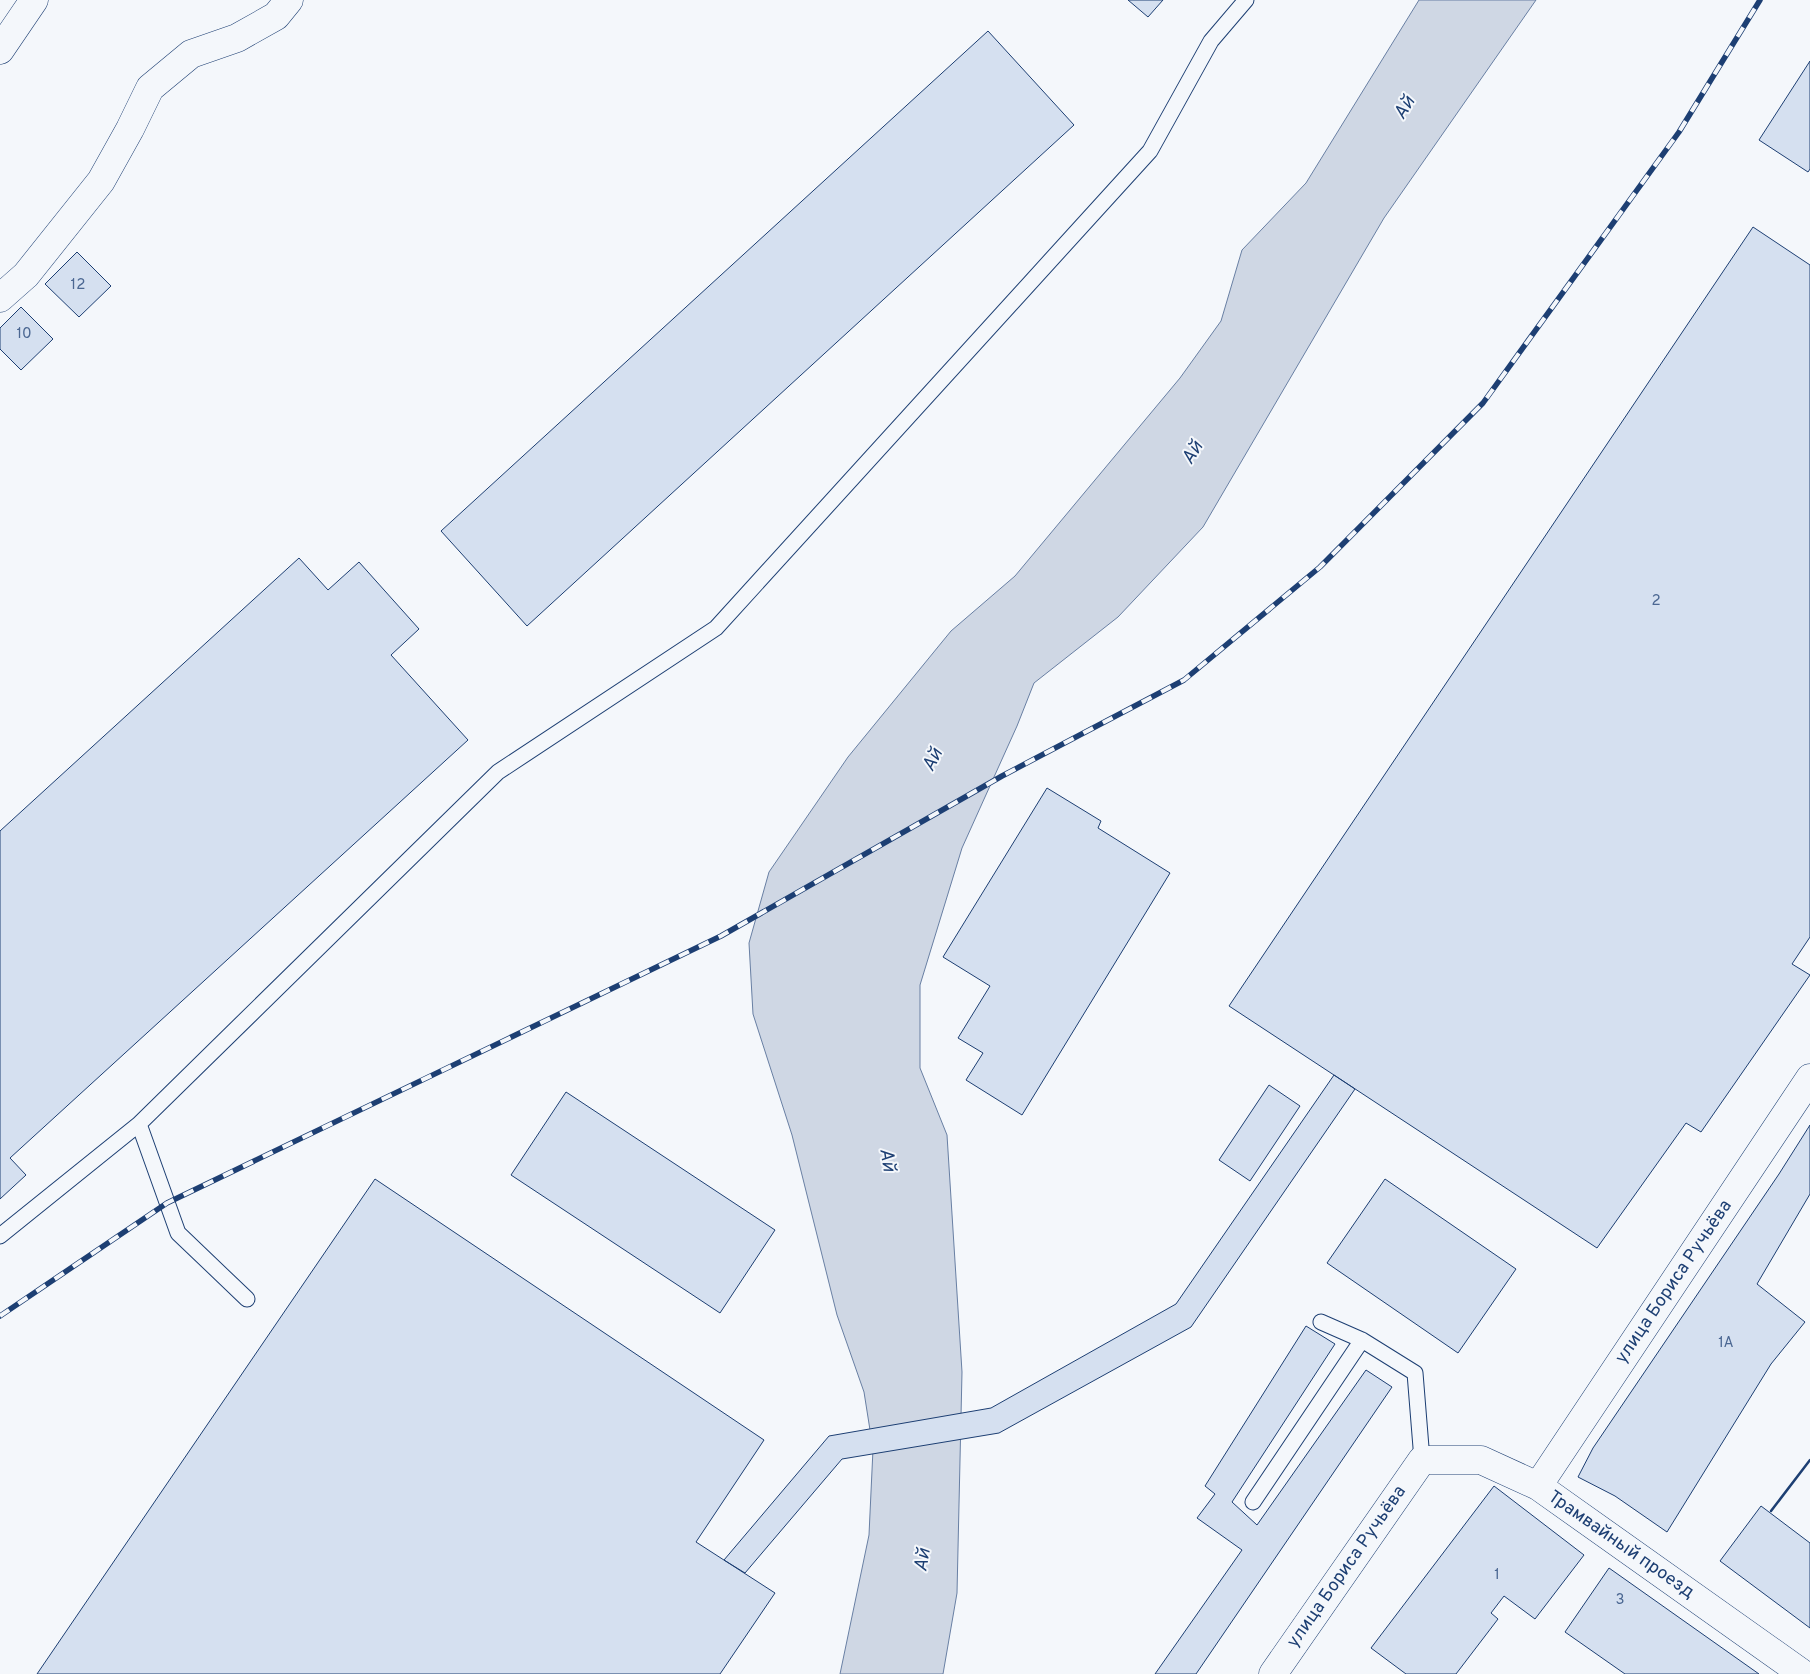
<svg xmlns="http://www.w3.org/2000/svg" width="1810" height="1674" viewBox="0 0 1810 1674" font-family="Overpass,sans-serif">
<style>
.water{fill:#cfd7e4;stroke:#687fa3}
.building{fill:#d5e0f0;stroke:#1d3f73}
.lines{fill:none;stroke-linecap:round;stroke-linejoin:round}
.lane-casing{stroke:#1d3f73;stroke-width:17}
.street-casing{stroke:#1d3f73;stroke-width:29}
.lane{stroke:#f4f7fb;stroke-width:15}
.street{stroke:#f4f7fb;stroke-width:28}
.rail-casing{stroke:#1d3f73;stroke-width:5.5}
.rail{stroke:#f4f7fb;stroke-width:4;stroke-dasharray:11;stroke-linecap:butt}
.wall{stroke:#1d3f73;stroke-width:2.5}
.labels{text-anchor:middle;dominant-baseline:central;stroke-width:4;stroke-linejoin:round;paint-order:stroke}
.number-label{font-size:15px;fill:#4b6792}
.street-label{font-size:18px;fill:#1d3f73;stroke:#f4f7fb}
.water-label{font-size:19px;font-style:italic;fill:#1d3f73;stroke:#f4f7fb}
</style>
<rect width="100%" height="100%" fill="#f4f7fb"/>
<!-- water -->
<path class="water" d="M 1419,0 L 1536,0 L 1384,218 L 1203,527 L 1118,617 L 1034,683 L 1017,726 L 962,848 L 920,985 L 920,1068 L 947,1135 L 962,1372 L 957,1593 L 943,1674 L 840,1674 L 869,1535 L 873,1449 L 864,1392 L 837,1315 L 792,1135 L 753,1014 L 749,943 L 769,872 L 848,757 L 951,631 L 1015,576 L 1180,378 L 1221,321 L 1242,250 L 1306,183 Z"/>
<!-- building -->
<path class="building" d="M 1128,0 L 1163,0 L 1148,17 Z
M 988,31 L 1074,125 L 527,626 L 441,531 Z
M 1810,61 L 1810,169 L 1808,172 L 1759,140 Z
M 1753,227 L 1810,265 L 1810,937 L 1792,964 L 1810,975 L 1701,1132 L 1686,1123 L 1597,1248 L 1229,1006 Z
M 77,252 L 111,286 L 79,317 L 45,284 Z
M 21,307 L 53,339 L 21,370 L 0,349 L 0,328 Z
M 299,558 L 328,590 L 359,562 L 419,629 L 391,655 L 468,740 L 10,1158 L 26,1175 L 0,1199 L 0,831 Z
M 1047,788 L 1101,821 L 1098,828 L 1170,873 L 1022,1115 L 966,1080 L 983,1053 L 958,1038 L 990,986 L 943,957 Z
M 1334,1075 L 1355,1089 L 1191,1327 L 999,1433 L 842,1459 L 745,1573 L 724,1560 L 829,1436 L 991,1408 L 1176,1304 Z
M 1269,1085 L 1300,1106 L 1250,1181 L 1219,1160 Z
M 566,1092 L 775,1230 L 720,1313 L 511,1175 Z
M 1810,1125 L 1810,1194 L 1757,1284 L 1805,1322 L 1771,1364 L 1667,1532 L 1615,1496 L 1578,1477 L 1593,1448 L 1779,1174 Z
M 375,1179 L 764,1440 L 696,1542 L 775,1593 L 720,1674 L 37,1674 Z
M 1385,1179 L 1516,1269 L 1458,1353 L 1327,1263 Z
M 1306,1326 L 1335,1344 L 1232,1502 L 1257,1525 L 1366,1370 L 1392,1387 L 1196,1674 L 1155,1674 L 1242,1550 L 1197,1518 L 1215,1494 L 1205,1486 Z
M 1494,1486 L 1584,1555 L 1535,1619 L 1504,1596 L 1491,1613 L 1498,1619 L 1456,1674 L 1406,1674 L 1371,1648 Z
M 1761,1506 L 1810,1543 L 1810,1628 L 1720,1561 Z
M 1609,1568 L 1759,1674 L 1625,1674 L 1565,1632 Z"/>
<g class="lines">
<defs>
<path id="lane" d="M 0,1236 L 139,1124
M 247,1299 L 178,1233 L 139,1124 L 498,772 L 716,628 L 1150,151 L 1211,41 L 1246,0
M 1321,1322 L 1362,1340 L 1415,1373 L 1422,1460
M 1253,1502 L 1362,1340"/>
<path id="street" d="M 0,50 L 34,0
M 0,298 L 26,275 L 101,181 L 130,129 L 150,88 L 191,54 L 237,38 L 276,16 L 289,0
M 1538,1486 L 1810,1078
M 1273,1674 L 1422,1460 L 1481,1460 L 1538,1486 L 1803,1674"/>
</defs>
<!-- lane casing -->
<use href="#lane" class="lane-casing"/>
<!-- street casing -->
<use href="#street" class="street-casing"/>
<!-- lane -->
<use href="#lane" class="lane"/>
<!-- street -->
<use href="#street" class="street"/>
<defs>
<path id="rail" d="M 0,1316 L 167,1203 L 721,936 L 1002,776 L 1184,680 L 1320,567 L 1483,403 L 1679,132 L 1760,0"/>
</defs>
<!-- rail casing -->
<use href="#rail" class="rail-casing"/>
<!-- rail -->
<use href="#rail" class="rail"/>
<!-- wall -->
<path class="wall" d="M 1771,1511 L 1810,1460"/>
</g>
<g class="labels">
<!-- number labels -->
<g class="number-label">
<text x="78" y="285">12</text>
<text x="24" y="334">10</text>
<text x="1656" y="601">2</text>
<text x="1726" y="1343">1А</text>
<text x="1497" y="1575">1</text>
<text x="1620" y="1600">3</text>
</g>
<!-- street labels -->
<g class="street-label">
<text transform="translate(1674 1282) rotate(-56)">улица Бориса Ручьёва</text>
<text transform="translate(1621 1545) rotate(35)">Трамвайный проезд</text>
<text transform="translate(1347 1567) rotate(-55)">улица Бориса Ручьёва</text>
</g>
<!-- water labels -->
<g class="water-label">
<text transform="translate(1405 108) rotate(-58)">Ай</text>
<text transform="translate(1193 453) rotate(-58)">Ай</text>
<text transform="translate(933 760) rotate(-63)">Ай</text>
<text transform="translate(887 1160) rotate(81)">Ай</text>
<text transform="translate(923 1560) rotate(-80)">Ай</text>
</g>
</g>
</svg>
